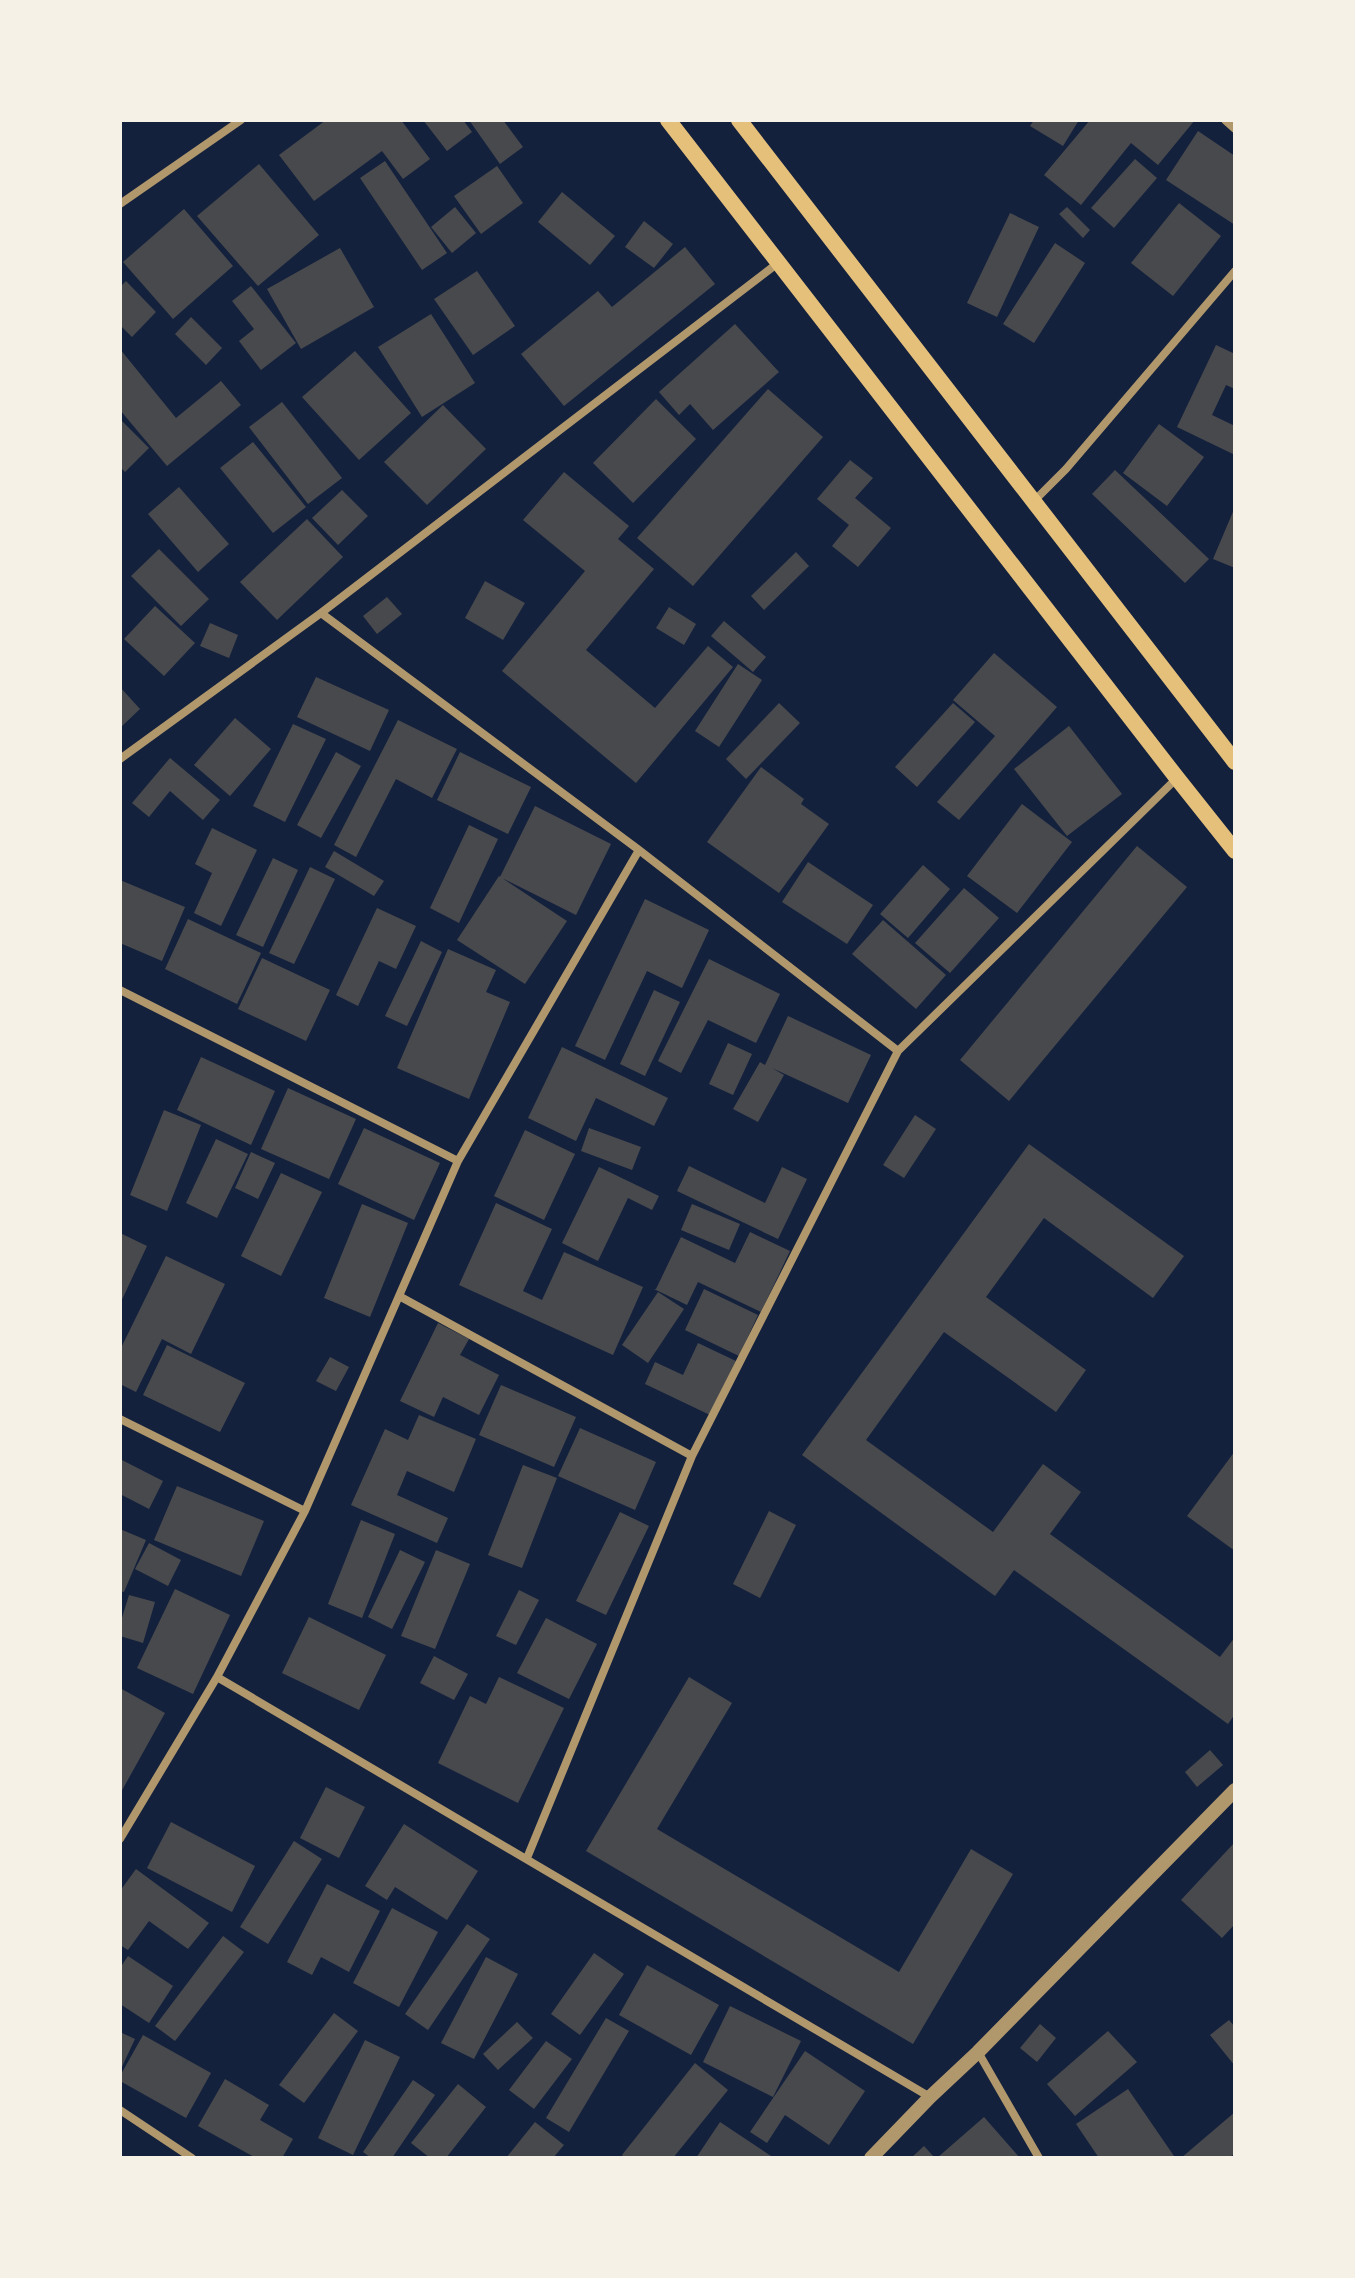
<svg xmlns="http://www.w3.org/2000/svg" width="1355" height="2278" viewBox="0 0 1355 2278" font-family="Signika,sans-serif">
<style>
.building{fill:#48494c}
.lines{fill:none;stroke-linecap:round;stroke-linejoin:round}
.minor{stroke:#b1986c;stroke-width:8}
.tertiary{stroke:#b1986c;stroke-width:14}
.secondary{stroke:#e5c07b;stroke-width:16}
</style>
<rect width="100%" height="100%" fill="#14213d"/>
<!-- building -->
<path class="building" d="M 326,120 L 401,120 L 430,159 L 403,179 L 382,151 L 314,201 L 279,155 Z
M 423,120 L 463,120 L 472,132 L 447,151 Z
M 469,120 L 503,120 L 523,147 L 500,164 Z
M 1034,120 L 1079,120 L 1063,146 L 1030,126 Z
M 1090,120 L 1195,120 L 1158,165 L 1131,143 L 1081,205 L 1044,175 Z
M 1198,131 L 1235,156 L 1235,225 L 1166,180 Z
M 1135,159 L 1157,178 L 1114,228 L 1091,208 Z
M 385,161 L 447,253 L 422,270 L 360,178 Z
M 259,164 L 319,235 L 258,286 L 197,216 Z
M 497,166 L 523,203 L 481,234 L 454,196 Z
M 562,192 L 615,236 L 590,265 L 538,222 Z
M 1179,203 L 1221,236 L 1173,296 L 1131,263 Z
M 455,207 L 476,233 L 452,253 L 431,227 Z
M 1067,207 L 1090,230 L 1083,238 L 1059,214 Z
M 184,209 L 233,266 L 173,319 L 123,262 Z
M 1010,213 L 1039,227 L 997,317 L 967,303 Z
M 644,221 L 673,244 L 654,268 L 625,247 Z
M 1055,243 L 1085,263 L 1034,343 L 1003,324 Z
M 685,247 L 715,284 L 564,406 L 521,354 L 598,291 L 612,307 Z
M 340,248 L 374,307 L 301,349 L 267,289 Z
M 477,271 L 515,326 L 473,355 L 434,299 Z
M 126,281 L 156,312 L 132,337 L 120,325 L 120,287 Z
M 251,286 L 296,343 L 261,370 L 239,341 L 254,329 L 232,301 Z
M 431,314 L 475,383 L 422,417 L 378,347 Z
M 191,317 L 222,348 L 206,365 L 175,334 Z
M 735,324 L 779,372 L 713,430 L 690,404 L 679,415 L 659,392 Z
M 1216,345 L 1235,354 L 1235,389 L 1226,385 L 1212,415 L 1235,426 L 1235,455 L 1177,427 Z
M 120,349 L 176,418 L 221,381 L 241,405 L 167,466 L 120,410 Z
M 355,351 L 411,413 L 359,460 L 302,397 Z
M 768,389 L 823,437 L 693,586 L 637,538 Z
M 656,399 L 696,439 L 633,503 L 593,463 Z
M 282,402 L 342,478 L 308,504 L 249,427 Z
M 443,405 L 486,449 L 427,505 L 384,462 Z
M 120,419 L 149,448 L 125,472 L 120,467 Z
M 1159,424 L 1204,457 L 1167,506 L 1123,473 Z
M 253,442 L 306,507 L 273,533 L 220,468 Z
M 850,460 L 873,478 L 855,498 L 891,528 L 858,567 L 832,546 L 849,525 L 817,499 Z
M 1115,470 L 1209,559 L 1185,583 L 1092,494 Z
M 564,472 L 629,526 L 618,539 L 654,569 L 586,650 L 655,708 L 708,646 L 733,667 L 636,783 L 502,671 L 585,571 L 523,520 Z
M 179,487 L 229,544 L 198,572 L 148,514 Z
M 342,490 L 368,516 L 338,545 L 312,518 Z
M 1235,507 L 1235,568 L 1213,559 Z
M 307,519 L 343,557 L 277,620 L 240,582 Z
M 159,549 L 209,599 L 181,626 L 131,576 Z
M 796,552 L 809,566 L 764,610 L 751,596 Z
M 485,581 L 525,603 L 503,640 L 465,618 Z
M 387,597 L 402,614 L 377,634 L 363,616 Z
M 155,606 L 195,643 L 164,676 L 124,639 Z
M 669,607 L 696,624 L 684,645 L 656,628 Z
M 724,621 L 766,657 L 753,672 L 711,636 Z
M 210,623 L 238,635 L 229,658 L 200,646 Z
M 994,653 L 1057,707 L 959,820 L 937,802 L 995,736 L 953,700 Z
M 738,664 L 762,680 L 719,747 L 695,731 Z
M 316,677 L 389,710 L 370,751 L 297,717 Z
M 120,687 L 140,709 L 120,728 Z
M 779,703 L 800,723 L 746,779 L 726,759 Z
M 953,703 L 975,722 L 917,787 L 895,767 Z
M 235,718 L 271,749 L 230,796 L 194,765 Z
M 398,720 L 457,749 L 432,798 L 396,779 L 356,857 L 334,845 Z
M 293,724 L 326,739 L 285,822 L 253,806 Z
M 1069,726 L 1122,794 L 1067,836 L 1014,769 Z
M 336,752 L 361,766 L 321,838 L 297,825 Z
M 460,752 L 531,787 L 508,834 L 437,800 Z
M 170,758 L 220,800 L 203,820 L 170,791 L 149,817 L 132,803 Z
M 761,767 L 804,799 L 801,804 L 829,824 L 779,893 L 707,842 Z
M 1022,804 L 1072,842 L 1017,913 L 967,876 Z
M 535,806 L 611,844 L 576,915 L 500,877 Z
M 469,825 L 498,839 L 459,923 L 430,908 Z
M 212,828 L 257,850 L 221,926 L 194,913 L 212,873 L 195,864 Z
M 1137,846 L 1187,887 L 1009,1101 L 960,1060 Z
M 334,851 L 384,881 L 374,896 L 325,867 Z
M 273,858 L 298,870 L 263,947 L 236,935 Z
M 808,862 L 873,905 L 847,944 L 782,902 Z
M 923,865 L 950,889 L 908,938 L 880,914 Z
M 310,867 L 335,879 L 294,964 L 269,953 Z
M 499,876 L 567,921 L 525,984 L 457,940 Z
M 120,880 L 185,907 L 162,961 L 120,943 Z
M 964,888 L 999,918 L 950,973 L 915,943 Z
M 645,899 L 709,930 L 682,988 L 647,971 L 605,1060 L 575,1046 Z
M 377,908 L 416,926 L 396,969 L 379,961 L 358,1006 L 336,995 Z
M 188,919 L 261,953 L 237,1004 L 165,969 Z
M 883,920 L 946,975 L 916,1009 L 852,954 Z
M 421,941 L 442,952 L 407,1026 L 385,1016 Z
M 448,949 L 496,970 L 486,992 L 510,1002 L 469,1099 L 397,1068 Z
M 262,958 L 330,990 L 306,1041 L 238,1009 Z
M 709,959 L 780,994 L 756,1043 L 708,1020 L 681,1073 L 658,1061 Z
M 654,990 L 680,1002 L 645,1076 L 620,1064 Z
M 788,1016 L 871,1055 L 848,1103 L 772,1068 L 784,1075 L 758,1122 L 733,1109 L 760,1062 L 765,1065 Z
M 728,1043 L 752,1054 L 733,1095 L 709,1084 Z
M 562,1047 L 668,1098 L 654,1126 L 596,1098 L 576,1141 L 528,1118 Z
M 201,1057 L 275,1091 L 251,1145 L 177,1110 Z
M 288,1088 L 356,1119 L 329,1179 L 261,1149 Z
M 164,1110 L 201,1125 L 167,1211 L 130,1195 Z
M 915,1115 L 936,1129 L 904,1178 L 883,1165 Z
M 364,1128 L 440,1163 L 414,1220 L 338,1184 Z
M 589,1128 L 641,1147 L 632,1170 L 581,1151 Z
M 525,1130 L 575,1154 L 544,1220 L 494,1196 Z
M 216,1139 L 248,1154 L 217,1218 L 186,1203 Z
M 1029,1144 L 1184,1256 L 1153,1298 L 1044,1218 L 986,1297 L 1086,1370 L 1056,1412 L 944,1332 L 866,1440 L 993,1532 L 1043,1464 L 1081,1492 L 1050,1534 L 1220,1657 L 1235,1637 L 1235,1714 L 1228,1724 L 1014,1570 L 995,1596 L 802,1455 Z
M 251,1152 L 275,1163 L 258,1199 L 235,1188 Z
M 689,1166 L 765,1203 L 782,1167 L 807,1179 L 778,1239 L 677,1191 Z
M 599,1167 L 659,1196 L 652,1210 L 628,1198 L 598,1261 L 562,1243 Z
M 281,1173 L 322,1192 L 281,1276 L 241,1256 Z
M 496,1203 L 552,1229 L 523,1291 L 542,1300 L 564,1252 L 643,1287 L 613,1355 L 459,1285 Z
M 362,1204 L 408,1223 L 370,1317 L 324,1298 Z
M 692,1204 L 740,1224 L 729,1250 L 681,1230 Z
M 750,1232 L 790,1251 L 761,1312 L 698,1282 L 687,1305 L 654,1289 L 656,1289 L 681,1237 L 735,1263 Z
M 120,1233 L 147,1246 L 120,1304 Z
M 166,1256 L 225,1284 L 191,1354 L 162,1339 L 136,1392 L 120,1384 L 120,1350 Z
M 704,1289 L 758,1315 L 739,1356 L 685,1330 Z
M 658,1292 L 684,1309 L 648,1363 L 622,1345 Z
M 438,1323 L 469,1339 L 460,1355 L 499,1375 L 479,1415 L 443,1397 L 434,1417 L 400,1401 Z
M 698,1343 L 736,1361 L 710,1415 L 645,1384 L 655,1362 L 683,1375 Z
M 167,1345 L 245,1383 L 220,1432 L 143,1395 Z
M 330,1357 L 349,1367 L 336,1391 L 316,1381 Z
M 501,1385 L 576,1417 L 554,1467 L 479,1435 Z
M 419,1415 L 476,1439 L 454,1492 L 407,1471 L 397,1495 L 448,1518 L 437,1543 L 351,1505 L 385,1429 L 408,1440 Z
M 580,1428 L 656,1462 L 635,1510 L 558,1476 Z
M 1235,1451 L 1235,1551 L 1187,1516 Z
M 120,1459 L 163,1481 L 149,1509 L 120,1494 Z
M 523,1465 L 557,1478 L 522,1568 L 488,1555 Z
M 177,1486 L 264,1521 L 241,1576 L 154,1540 Z
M 769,1511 L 796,1525 L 760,1598 L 733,1584 Z
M 620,1512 L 649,1526 L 606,1615 L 576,1601 Z
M 361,1520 L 395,1534 L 362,1618 L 328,1604 Z
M 120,1529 L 146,1540 L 124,1592 L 120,1591 Z
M 149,1543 L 181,1560 L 168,1586 L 135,1569 Z
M 400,1550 L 425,1562 L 392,1629 L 368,1617 Z
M 436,1550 L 470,1564 L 435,1649 L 401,1636 Z
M 175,1589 L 230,1615 L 193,1694 L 137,1668 Z
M 519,1590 L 539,1600 L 516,1645 L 496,1636 Z
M 129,1595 L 155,1602 L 143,1643 L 120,1636 L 120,1624 Z
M 309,1617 L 386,1655 L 359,1710 L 282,1673 Z
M 546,1618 L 597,1644 L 569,1699 L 517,1673 Z
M 434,1656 L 468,1674 L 454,1700 L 420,1683 Z
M 499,1677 L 564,1708 L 518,1803 L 438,1763 L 470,1696 L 486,1704 Z
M 689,1677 L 732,1703 L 657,1829 L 899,1972 L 971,1849 L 1013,1874 L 913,2044 L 586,1851 Z
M 120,1688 L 165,1713 L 120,1794 Z
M 1210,1750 L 1223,1765 L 1197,1787 L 1185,1772 Z
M 326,1787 L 365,1807 L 339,1858 L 300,1838 Z
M 171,1822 L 255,1866 L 232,1912 L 147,1868 Z
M 404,1824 L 478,1871 L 447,1920 L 395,1887 L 387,1900 L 365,1886 Z
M 294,1841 L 322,1859 L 268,1944 L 240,1927 Z
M 1235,1842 L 1235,1924 L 1222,1938 L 1181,1900 Z
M 136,1869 L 209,1923 L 188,1949 L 149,1921 L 128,1950 L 120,1945 L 120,1891 Z
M 327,1884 L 380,1911 L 349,1972 L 321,1957 L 312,1975 L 287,1962 Z
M 392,1908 L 438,1932 L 399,2007 L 353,1983 Z
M 467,1924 L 490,1939 L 428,2030 L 405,2014 Z
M 223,1936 L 244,1952 L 175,2041 L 155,2026 Z
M 594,1953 L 624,1974 L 580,2035 L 551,2014 Z
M 128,1956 L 173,1986 L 149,2023 L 120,2004 L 120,1968 Z
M 486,1957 L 518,1974 L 474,2059 L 441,2043 Z
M 647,1965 L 719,2005 L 691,2055 L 619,2015 Z
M 730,2006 L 801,2041 L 773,2097 L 703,2062 Z
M 334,2013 L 358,2031 L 304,2103 L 279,2085 Z
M 606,2018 L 629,2031 L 569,2132 L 546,2118 Z
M 1229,2020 L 1235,2027 L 1235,2066 L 1210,2035 Z
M 517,2022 L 533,2038 L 498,2070 L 483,2054 Z
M 1040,2024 L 1056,2038 L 1037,2062 L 1020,2048 Z
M 1108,2031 L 1137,2062 L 1075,2116 L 1047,2084 Z
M 120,2032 L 135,2039 L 120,2071 Z
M 143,2035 L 211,2073 L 186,2118 L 120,2081 L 120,2076 Z
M 365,2040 L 400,2057 L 353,2155 L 318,2138 Z
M 546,2041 L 572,2059 L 534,2109 L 509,2090 Z
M 805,2051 L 865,2091 L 829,2145 L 785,2115 L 767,2143 L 750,2132 Z
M 695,2063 L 728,2090 L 673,2158 L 625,2158 L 622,2155 Z
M 225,2079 L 269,2105 L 260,2120 L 293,2139 L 282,2158 L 256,2158 L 198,2126 Z
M 413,2080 L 435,2095 L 392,2158 L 371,2158 L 363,2152 Z
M 458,2084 L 486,2107 L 446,2158 L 430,2158 L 411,2143 Z
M 1128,2089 L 1174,2156 L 1170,2158 L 1099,2158 L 1076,2124 Z
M 1235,2112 L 1235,2153 L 1229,2158 L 1181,2158 Z
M 984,2117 L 1020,2158 L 937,2158 Z
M 535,2122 L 564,2145 L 553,2158 L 506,2158 Z
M 720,2122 L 774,2158 L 696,2158 Z
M 924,2146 L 935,2158 L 911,2158 Z"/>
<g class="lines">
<!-- minor -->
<path class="minor" d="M 1225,120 L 1235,129
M 120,204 L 241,120
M 1033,502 L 1066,469 L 1235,271
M 321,613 L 639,850 L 898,1051
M 120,759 L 321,613 L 778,263
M 120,990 L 458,1161
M 399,1296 L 692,1456
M 120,1419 L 305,1511
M 217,1677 L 930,2097
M 120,1839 L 217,1677 L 305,1511 L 458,1161 L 639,850
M 527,1858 L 692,1456 L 898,1051 L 1177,778
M 978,2052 L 1039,2158
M 120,2110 L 192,2158"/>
<!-- tertiary -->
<path class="tertiary" d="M 871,2158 L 930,2097 L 978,2052 L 1235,1790"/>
<!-- secondary -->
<path class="secondary" d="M 668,120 L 1177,778 L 1235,851
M 739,120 L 1235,762"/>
</g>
<!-- border -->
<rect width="1355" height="2278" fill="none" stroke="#f6f1e7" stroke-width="244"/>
</svg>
